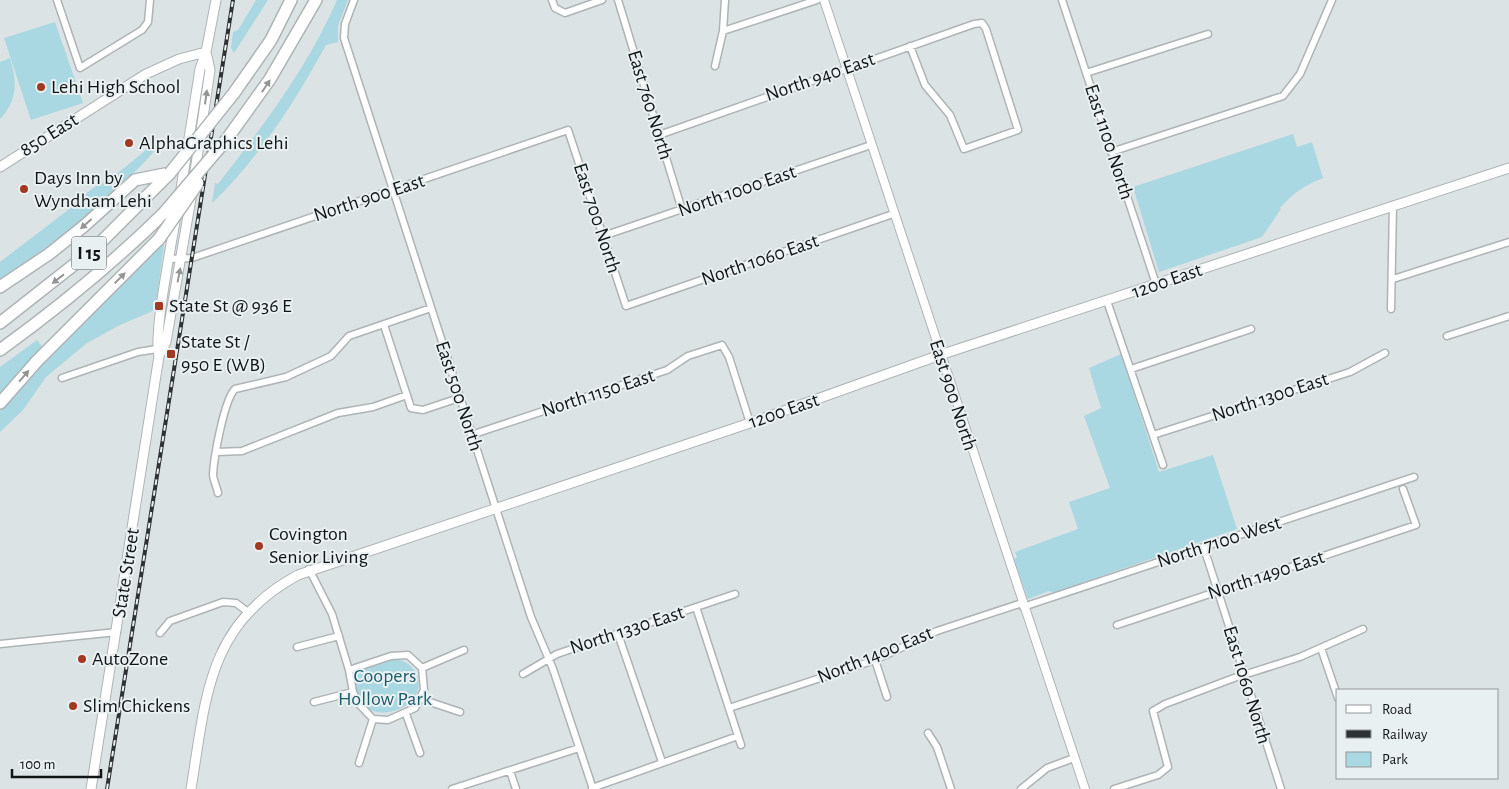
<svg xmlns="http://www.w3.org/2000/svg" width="1509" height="789" viewBox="0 0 1509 789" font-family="'Alegreya Sans',sans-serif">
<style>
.green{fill:#a9d7e2}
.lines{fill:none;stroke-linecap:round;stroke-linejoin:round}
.minor-casing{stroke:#aeb4b6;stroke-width:9}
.tertiary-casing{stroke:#aeb4b6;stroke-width:10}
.secondary-casing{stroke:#aeb4b6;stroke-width:11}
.motorway-casing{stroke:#aeb4b6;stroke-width:14}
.minor{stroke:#fff;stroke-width:6}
.tertiary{stroke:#fff;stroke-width:8}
.secondary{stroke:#fff;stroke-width:9}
.motorway{stroke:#fff;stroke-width:11}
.rail-casing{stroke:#2f3232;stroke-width:4}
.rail{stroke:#e9f0f2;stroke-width:2;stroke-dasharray:5.5;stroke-linecap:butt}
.motorway-bridge-casing{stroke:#aeb4b6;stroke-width:14;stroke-linecap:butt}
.motorway-bridge{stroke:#fff;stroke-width:11}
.oneway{fill:#949696}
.poi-dot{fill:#a23921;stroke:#e9f0f2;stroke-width:2}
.labels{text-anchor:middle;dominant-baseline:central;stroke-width:4;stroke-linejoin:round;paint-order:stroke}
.shield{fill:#e9f0f2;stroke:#525757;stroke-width:1}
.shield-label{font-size:19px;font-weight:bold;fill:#121515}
.street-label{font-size:20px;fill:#121515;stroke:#e9f0f2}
.poi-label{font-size:20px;fill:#121515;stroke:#e9f0f2;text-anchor:start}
.park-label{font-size:20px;fill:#1b5c69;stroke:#e9f0f2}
</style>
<rect width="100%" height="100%" fill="#dce3e4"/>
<!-- green -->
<path class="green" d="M 256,0 L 268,0 L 234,53 L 231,48 L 233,32 L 238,30 Z
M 337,0 L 348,0 L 338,26 L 338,42 L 326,45 C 296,100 258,160 212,203 L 215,183 L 218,184 C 263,126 308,67 337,0 Z
M 55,22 L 83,103 L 31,120 L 4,38 Z
M 10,58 C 17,81 18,101 0,119 L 0,62 Z
M 1293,134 L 1297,147 L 1312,142 L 1323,178 C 1305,185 1293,193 1280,208 L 1281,209 L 1262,237 L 1159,272 L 1133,187 Z
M 160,145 C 114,197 58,242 0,279 L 0,262 L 68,210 L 67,207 L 99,184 L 108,181 L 151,146 Z
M 165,238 L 155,310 L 120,325 L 87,343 L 46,377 L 23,410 L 0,432 L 0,411 L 16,391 L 77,325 Z
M 37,340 L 42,346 L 0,393 L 0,367 Z
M 1121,354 L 1159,472 L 1213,455 L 1237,529 L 1053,593 L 1049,591 L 1028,599 L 1014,559 L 1017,557 L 1015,552 L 1078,529 L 1069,502 L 1110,488 L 1084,416 L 1101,408 L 1089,368 Z
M 391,660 C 401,659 408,662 414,670 C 440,711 349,738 354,675 L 357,671 Z"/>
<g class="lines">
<defs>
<path id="minor" d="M 57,0 L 80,68 L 142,30 L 148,22 L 150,0
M 354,0 L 345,24 L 344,38 L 531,617 L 553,669 L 593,789
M 552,0 L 555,8 L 565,13 L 602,0
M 618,0 L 682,210
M 1062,0 L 1156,284
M 723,31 L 817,0
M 715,66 L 723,31 L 725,0
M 1086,73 L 1208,34
M 659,135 L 974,24 L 982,23 L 986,29 L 1018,130 L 964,149 L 950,115 L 925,85 L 910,46
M 1111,152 L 1283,96 L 1300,74 L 1332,0
M 603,236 L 871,145
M 169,259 L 192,258 L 568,130 L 626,306 L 893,214
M 1393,279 L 1509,242
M 1107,301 L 1163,465
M 1391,309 L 1393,205
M 384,325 L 411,408 L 423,410 L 459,398
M 1447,336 L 1509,316
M 1131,369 L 1251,329
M 62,378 L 138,352 L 157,349 L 161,346
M 471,435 L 667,370 L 688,356 L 722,345 L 729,357 L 750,423
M 1153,435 L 1350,372 L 1385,353
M 217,452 L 242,451 L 338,413 L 373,407 L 407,395
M 218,493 C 217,487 213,480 213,474 C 214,457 224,400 235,389 L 286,377 L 331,356 L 349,336 L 431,308
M 1205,551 L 1281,789
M 309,569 L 332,614 L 349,670 L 353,692 L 359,704 L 373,719
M 696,607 L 741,745
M 1023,607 L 1414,477
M 1117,625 L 1416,525 L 1403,489
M 160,633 L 170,621 L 223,602 L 236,603 L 248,612
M 618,634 L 662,762
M 0,644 L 117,632
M 297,647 L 339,636
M 1321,648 L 1338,698
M 875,660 L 887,697
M 422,668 L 464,650
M 349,670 L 391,656 L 408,655 L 422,668 L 424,690 L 415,708 L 388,720 L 373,719
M 523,674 L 557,654 L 735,594
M 421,699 L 460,712
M 314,702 L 353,692
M 729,708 L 875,660 L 937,631 L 1022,603
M 406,714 L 420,753
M 928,733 L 937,747 L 951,789
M 359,763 L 373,719
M 510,771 L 516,789
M 592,788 L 738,736
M 452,789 L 579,748
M 1021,789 L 1047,768 L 1074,758
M 1114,789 L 1158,775 L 1168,767 L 1153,711 L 1165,704 L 1234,678 L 1300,657 L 1363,629"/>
<path id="tertiary" d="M 824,0 L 1085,789"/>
<path id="secondary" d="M 0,167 L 146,74 L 179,59 L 206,52
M 194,178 L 210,70 L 206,52
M 180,195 L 200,69 L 206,52 L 216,0
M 159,356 C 153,335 172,242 176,215
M 91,789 L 159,356 L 166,342 L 192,193
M 191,789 C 206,698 207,624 298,575 L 750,423 L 940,355 L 1509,168"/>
<path id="motorway" d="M 234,93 L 271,40 L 291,0
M 227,139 L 270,79 L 316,0
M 0,287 L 49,254 L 84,226 L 135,180 L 170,173
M 0,323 L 94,249 L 170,173
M 0,350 C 58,308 112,264 163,214
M 0,403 L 37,361 L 159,239"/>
</defs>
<!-- minor casing -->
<use href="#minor" class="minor-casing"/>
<!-- tertiary casing -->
<use href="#tertiary" class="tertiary-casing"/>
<!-- secondary casing -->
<use href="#secondary" class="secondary-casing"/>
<!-- motorway casing -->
<use href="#motorway" class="motorway-casing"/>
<!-- minor -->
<use href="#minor" class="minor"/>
<!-- tertiary -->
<use href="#tertiary" class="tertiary"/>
<!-- secondary -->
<use href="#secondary" class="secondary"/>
<!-- motorway -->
<use href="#motorway" class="motorway"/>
<defs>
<path id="rail" d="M 107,789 L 233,0"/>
</defs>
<!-- rail casing -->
<use href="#rail" class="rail-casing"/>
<!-- rail -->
<use href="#rail" class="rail"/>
<defs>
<path id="motorway-bridge" d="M 170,173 L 234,93
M 163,214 L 227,139
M 159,239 L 198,183"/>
</defs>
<!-- motorway-bridge casing -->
<use href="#motorway-bridge" class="motorway-bridge-casing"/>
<!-- motorway-bridge -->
<use href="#motorway-bridge" class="motorway-bridge"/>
</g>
<!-- one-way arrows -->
<defs><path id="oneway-solid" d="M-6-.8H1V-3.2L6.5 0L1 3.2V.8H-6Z" transform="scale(1.25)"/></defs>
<g class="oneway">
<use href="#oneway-solid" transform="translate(266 86) rotate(-56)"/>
<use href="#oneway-solid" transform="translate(206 97) rotate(-82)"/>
<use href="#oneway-solid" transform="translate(86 224) rotate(139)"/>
<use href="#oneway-solid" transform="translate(179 275) rotate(-79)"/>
<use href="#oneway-solid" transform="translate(120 278) rotate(-45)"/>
<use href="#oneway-solid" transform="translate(58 279) rotate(142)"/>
<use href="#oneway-solid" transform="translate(24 376) rotate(-49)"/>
</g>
<!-- markers -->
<g class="poi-dot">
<circle cx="41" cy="87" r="5"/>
<circle cx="129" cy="143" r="5"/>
<circle cx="24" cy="189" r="5"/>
<rect x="154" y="301" width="10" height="10" rx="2.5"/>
<rect x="166" y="349" width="10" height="10" rx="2.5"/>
<circle cx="259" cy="546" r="5"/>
<circle cx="82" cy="659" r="5"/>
<circle cx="73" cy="706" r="5"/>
</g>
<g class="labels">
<!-- shield labels -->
<rect class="shield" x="71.5" y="236.5" width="35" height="33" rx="4"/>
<g class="shield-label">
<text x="89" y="253">I 15</text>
</g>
<!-- street labels -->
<g class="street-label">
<text transform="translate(820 77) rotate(-19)">North 940 East</text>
<text transform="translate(650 105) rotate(73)">East 760 North</text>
<text transform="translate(49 135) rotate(-32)">850 East</text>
<text transform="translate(1109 142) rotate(72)">East 1100 North</text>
<text transform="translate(737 191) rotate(-19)">North 1000 East</text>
<text transform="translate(369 198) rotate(-18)">North 900 East</text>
<text transform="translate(597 218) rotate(72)">East 700 North</text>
<text transform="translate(760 260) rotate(-19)">North 1060 East</text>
<text transform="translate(1167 281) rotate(-19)">1200 East</text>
<text transform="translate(598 393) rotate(-18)">North 1150 East</text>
<text transform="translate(953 395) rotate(72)">East 900 North</text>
<text transform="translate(459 396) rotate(72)">East 500 North</text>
<text transform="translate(1270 397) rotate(-18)">North 1300 East</text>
<text transform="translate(784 411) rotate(-19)">1200 East</text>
<text transform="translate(1219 542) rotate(-18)">North 7100 West</text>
<text transform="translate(126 573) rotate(-81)">State Street</text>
<text transform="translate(1266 575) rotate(-18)">North 1490 East</text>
<text transform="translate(627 630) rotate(-18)">North 1330 East</text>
<text transform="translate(875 655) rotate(-22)">North 1400 East</text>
<text transform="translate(1247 685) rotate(73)">East 1060 North</text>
</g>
<!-- poi labels -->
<g class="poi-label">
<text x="51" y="87">Lehi High School</text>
<text x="139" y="143">AlphaGraphics Lehi</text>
<text x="34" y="178">Days Inn by<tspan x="34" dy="23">Wyndham Lehi</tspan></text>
<text x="169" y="306">State St @ 936 E</text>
<text x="181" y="342">State St /<tspan x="181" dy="23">950 E (WB)</tspan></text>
<text x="269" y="534">Covington<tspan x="269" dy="23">Senior Living</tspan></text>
<text x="92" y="659">AutoZone</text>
<text x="83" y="706">Slim Chickens</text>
</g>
<!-- park labels -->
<g class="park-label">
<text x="385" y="676">Coopers<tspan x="385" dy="23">Hollow Park</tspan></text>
</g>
</g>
<!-- legend -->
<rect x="1336" y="689" width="162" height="90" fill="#e9f0f2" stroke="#93989a"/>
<rect x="1346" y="705" width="25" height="8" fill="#ffffff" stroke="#93989a"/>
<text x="1382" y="714" font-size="15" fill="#121515">Road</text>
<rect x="1346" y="730" width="25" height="8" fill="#2f3232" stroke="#93989a"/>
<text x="1382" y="739" font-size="15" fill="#121515">Railway</text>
<rect x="1346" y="752" width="25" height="15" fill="#a9d7e2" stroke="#93989a"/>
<text x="1382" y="764" font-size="15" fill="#121515">Park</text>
<!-- scale -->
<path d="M12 769v8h89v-8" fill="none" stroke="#121515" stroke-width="2.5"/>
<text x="20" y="769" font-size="15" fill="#121515" stroke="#e9f0f2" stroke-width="4" paint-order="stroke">100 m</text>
</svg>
